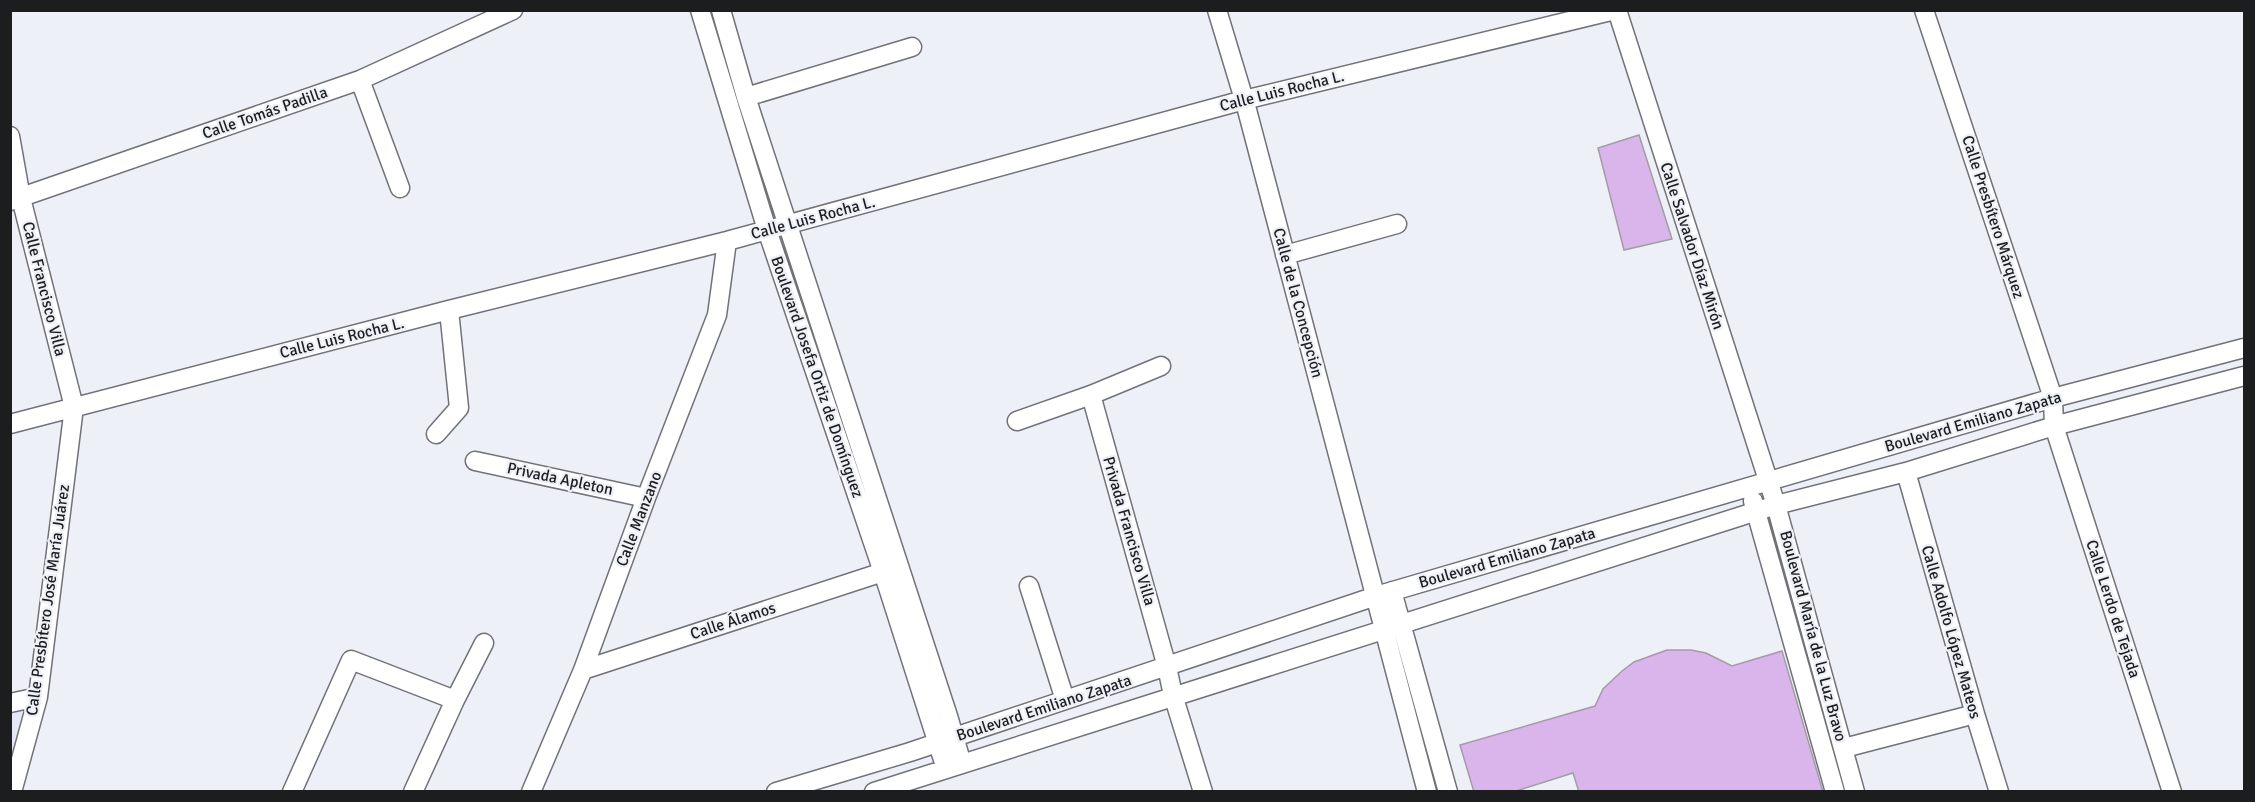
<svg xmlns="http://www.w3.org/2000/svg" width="2255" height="802" viewBox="0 0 2255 802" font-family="Signika,sans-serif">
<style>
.built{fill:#e4e7f6}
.building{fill:#dab5eb;stroke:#a29da4;stroke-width:1.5}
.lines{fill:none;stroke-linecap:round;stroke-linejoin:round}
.minor-casing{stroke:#717279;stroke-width:21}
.minor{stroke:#fff;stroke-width:18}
.labels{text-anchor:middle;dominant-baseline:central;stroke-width:4.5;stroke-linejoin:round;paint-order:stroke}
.street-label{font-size:16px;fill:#1c1d1f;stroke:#eef0f7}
</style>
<rect width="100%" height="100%" fill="#eef0f7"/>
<!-- built -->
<path class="built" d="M 23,709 L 11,764 L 11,712 Z"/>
<!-- building -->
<path class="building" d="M 1639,135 L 1672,239 L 1624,250 L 1598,148 Z
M 1667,650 L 1691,650 L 1706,653 L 1732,666 L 1782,651 L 1823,792 L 1579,792 L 1573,773 L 1513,792 L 1474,792 L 1460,745 L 1595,706 L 1603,689 L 1622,671 L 1634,662 Z"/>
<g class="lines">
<defs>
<path id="minor" d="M 700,10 L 767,230 L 883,572 L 946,769
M 721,10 L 746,97 L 948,716 L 962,764
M 1217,10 L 1246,106 L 1427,792
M 1617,10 L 1776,505 L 1855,792
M 1924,10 L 2053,398 L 2054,426 L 2172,792
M 360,80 L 400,188
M 746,97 L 912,47
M 10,136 L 21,198 L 74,407 L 38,697 L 12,792
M 10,201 L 360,80 L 513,10
M 1285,255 L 1397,224
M 1091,395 L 1167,667 L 1173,695 L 1203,792
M 1017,421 L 1091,395 L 1161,366
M 10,424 L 449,310 L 727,241 L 1244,100 L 1615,10
M 436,434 L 459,408 L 449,310
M 475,461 L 646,498
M 1906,472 L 1975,714 L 1999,792
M 1753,501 L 1835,792
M 1029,586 L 1065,700
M 1392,591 L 1448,792
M 583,670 L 883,572
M 10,703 L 38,697
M 1844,748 L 1975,714
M 292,792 L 351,660 L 455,700
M 413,792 L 455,700 L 484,643
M 531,792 L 583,670 L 646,498 L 717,315 L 727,241
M 776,792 L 910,752 L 1376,596 L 2053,398 L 2244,348
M 874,792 L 1776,505 L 1906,472 L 2054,426 L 2244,376"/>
</defs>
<!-- minor casing -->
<use href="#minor" class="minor-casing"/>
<!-- minor -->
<use href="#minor" class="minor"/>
</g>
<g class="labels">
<!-- street labels -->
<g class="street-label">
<text transform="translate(1282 91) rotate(-14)">Calle Luis Rocha L.</text>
<text transform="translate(265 113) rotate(-19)">Calle Tomás Padilla</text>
<text transform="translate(1993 217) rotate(72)">Calle Presbítero Márquez</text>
<text transform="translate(813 218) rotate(-15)">Calle Luis Rocha L.</text>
<text transform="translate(1692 246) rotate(72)">Calle Salvador Díaz Mirón</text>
<text transform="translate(44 289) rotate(76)">Calle Francisco Villa</text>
<text transform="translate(1298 303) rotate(75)">Calle de la Concepción</text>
<text transform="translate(342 338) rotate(-14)">Calle Luis Rocha L.</text>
<text transform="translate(817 377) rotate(71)">Boulevard Josefa Ortiz de Domínguez</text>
<text transform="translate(1973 422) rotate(-16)">Boulevard Emiliano Zapata</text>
<text transform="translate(560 479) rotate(12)">Privada Apleton</text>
<text transform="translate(639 519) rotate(-69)">Calle Manzano</text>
<text transform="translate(1129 531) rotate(74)">Privada Francisco Villa</text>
<text transform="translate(1507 558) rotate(-16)">Boulevard Emiliano Zapata</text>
<text transform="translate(48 600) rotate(-82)">Calle Presbítero José María Juárez</text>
<text transform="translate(2113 609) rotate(72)">Calle Lerdo de Tejada</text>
<text transform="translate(733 621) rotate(-18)">Calle Álamos</text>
<text transform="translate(1951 632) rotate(74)">Calle Adolfo López Mateos</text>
<text transform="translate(1813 636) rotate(75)">Boulevard María de la Luz Bravo</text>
<text transform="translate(1044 708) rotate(-18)">Boulevard Emiliano Zapata</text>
</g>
</g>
<!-- border -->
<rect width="2255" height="802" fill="none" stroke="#1c1d1f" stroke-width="24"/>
</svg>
